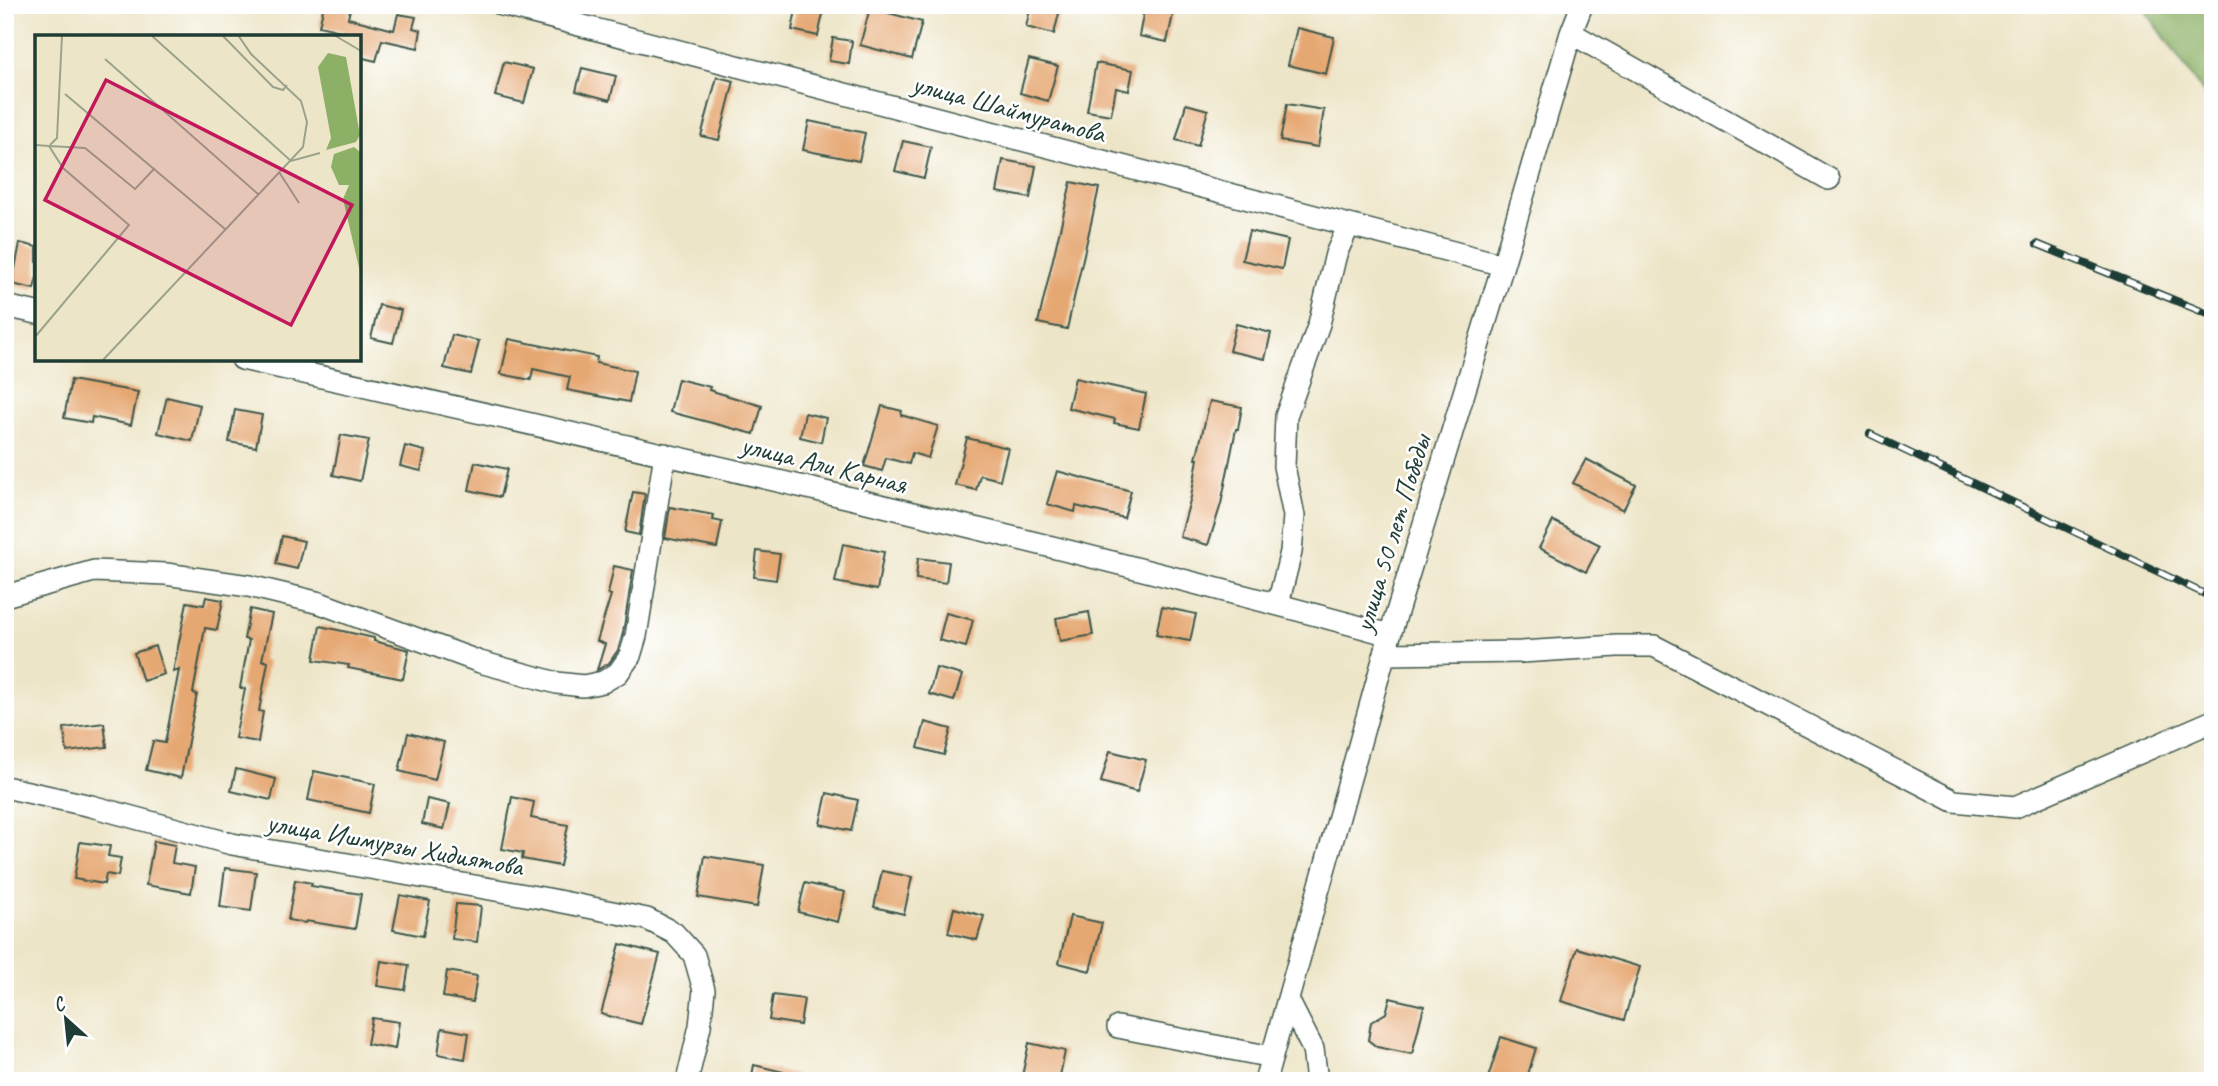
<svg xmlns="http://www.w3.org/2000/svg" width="2218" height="1086" viewBox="0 0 2218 1086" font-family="Caveat,sans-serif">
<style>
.forest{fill:#8cb066;stroke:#56764d;stroke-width:2}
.building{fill:#e6a873}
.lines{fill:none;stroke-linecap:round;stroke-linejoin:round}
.minor-casing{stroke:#3e564a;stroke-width:24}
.minor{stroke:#fff;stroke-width:21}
.rail-casing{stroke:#1f3d34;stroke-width:8}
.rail{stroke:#fff;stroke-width:5;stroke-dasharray:16;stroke-linecap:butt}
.labels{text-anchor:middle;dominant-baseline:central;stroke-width:5;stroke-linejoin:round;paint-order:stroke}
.street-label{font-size:28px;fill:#1f3d34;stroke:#fff}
.inset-road{fill:none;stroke:#9ba28c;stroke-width:2}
.view{fill:#c2185b;fill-opacity:0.15;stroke:#c2185b;stroke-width:3.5}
.inset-edge{fill:none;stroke:#1f3d34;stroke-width:3.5}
</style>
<rect width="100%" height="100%" fill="#fff"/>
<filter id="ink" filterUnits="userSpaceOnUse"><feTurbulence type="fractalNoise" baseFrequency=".0143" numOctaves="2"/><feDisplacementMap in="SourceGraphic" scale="14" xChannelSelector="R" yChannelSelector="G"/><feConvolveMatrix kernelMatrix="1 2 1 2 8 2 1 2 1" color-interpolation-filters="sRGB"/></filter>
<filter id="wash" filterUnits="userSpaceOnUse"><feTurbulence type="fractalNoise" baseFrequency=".00686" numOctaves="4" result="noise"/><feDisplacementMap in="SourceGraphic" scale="28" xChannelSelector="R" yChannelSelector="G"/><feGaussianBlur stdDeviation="1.57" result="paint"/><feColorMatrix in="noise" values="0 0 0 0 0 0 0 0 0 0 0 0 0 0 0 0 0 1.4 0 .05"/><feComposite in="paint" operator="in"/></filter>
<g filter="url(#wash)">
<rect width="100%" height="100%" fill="#ede5c7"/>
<!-- forest -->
<path class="forest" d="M 2142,5 L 2213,5 L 2213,107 Z"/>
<g id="blocks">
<!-- building -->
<path class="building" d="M 324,5 L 351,5 L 348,18 L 394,30 L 398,14 L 416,17 L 413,28 L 421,30 L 418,48 L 382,40 L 376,61 L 359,57 L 359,37 L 352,37 L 353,34 L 319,26 Z
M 797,5 L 825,5 L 818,36 L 792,30 Z
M 1031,5 L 1061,5 L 1054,34 L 1026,27 Z
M 1145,5 L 1174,10 L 1167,42 L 1139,36 Z
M 870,8 L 922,22 L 912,59 L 860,45 Z
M 1297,28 L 1334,37 L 1326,74 L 1288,65 Z
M 833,38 L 852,41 L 849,64 L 829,61 Z
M 1029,59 L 1058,66 L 1048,101 L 1020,93 Z
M 504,62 L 533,69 L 524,103 L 495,96 Z
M 1096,63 L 1133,70 L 1129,91 L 1116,88 L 1111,115 L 1087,111 Z
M 582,68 L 616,76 L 610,100 L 576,91 Z
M 717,77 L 734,81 L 719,140 L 701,136 Z
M 1186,104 L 1208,110 L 1198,146 L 1176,140 Z
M 1287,104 L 1324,110 L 1318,147 L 1280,141 Z
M 809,121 L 865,133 L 859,161 L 803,150 Z
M 903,141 L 931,147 L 924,178 L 895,171 Z
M 1003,160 L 1036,166 L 1030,198 L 997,192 Z
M 1071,182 L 1099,188 L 1067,329 L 1038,323 Z
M 1249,231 L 1288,240 L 1282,269 L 1242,260 Z
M 20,243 L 37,247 L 37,277 L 34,289 L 12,284 Z
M 379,305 L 401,310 L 393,343 L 371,338 Z
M 1236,324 L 1271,333 L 1265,359 L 1229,351 Z
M 452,335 L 479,341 L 471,374 L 444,368 Z
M 509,339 L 597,357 L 596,363 L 635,371 L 629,402 L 567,390 L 570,377 L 533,369 L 531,380 L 501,374 Z
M 1075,378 L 1146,394 L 1139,428 L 1114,423 L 1115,419 L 1068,408 Z
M 678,379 L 710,387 L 709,390 L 762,406 L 754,434 L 670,412 Z
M 71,380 L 138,392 L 131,425 L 92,417 L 91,423 L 64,418 Z
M 167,397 L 200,405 L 192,441 L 158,433 Z
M 1210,401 L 1242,407 L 1238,429 L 1236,429 L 1221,504 L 1208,545 L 1180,537 L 1191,497 L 1198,459 L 1196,459 Z
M 882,406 L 902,411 L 901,415 L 938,426 L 928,458 L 912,453 L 909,464 L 886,458 L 882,471 L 864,466 Z
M 235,410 L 262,415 L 256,447 L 229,442 Z
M 805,413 L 826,418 L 821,442 L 800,437 Z
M 341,435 L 369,440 L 360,481 L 333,475 Z
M 967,438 L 1008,448 L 1000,480 L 980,475 L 976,490 L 955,485 Z
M 405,446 L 425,451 L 421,471 L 400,466 Z
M 1586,459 L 1636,485 L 1623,510 L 1573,483 Z
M 475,462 L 507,469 L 500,497 L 469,490 Z
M 1057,471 L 1131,491 L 1124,518 L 1076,506 L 1075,512 L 1047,504 Z
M 633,492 L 645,494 L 639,535 L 625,532 Z
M 670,507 L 714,515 L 713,520 L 722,522 L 717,548 L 665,538 Z
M 1553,521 L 1600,545 L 1586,572 L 1539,548 Z
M 282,536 L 304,541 L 297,569 L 276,564 Z
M 843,544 L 884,552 L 877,590 L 835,582 Z
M 757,551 L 780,554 L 776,580 L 754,577 Z
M 918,558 L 949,562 L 946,583 L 916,579 Z
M 614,566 L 633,570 L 623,633 L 618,650 L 609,663 L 597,670 L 605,644 L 597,641 L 611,595 L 608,594 Z
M 206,597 L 223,600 L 217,630 L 205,628 L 193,693 L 197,694 L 181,778 L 146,770 L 153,741 L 165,743 L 179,670 L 173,672 L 187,602 L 204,605 Z
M 1162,607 L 1196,614 L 1190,641 L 1156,635 Z
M 250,609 L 272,614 L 262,660 L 268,662 L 259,711 L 263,712 L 258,742 L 235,738 L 245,689 L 240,688 L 249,640 L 244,639 Z
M 1089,612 L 1093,635 L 1060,641 L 1056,618 Z
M 946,613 L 973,620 L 966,647 L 939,640 Z
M 320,626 L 374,638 L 374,641 L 409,650 L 403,679 L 348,668 L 349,665 L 314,660 Z
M 155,646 L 164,674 L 143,681 L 134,653 Z
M 936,668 L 962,675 L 954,701 L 929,694 Z
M 925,722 L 951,729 L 944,755 L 918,748 Z
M 104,723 L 107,747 L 67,752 L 64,728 Z
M 408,733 L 444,742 L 435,780 L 399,771 Z
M 1110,751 L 1146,760 L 1137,792 L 1101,782 Z
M 236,769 L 276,779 L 271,800 L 231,791 Z
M 314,771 L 375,784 L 369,813 L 308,800 Z
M 827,793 L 858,800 L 851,831 L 820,824 Z
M 512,797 L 534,802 L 531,818 L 568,825 L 560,866 L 522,859 L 523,853 L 502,849 Z
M 427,799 L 450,804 L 444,829 L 422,824 Z
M 154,841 L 175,845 L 172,863 L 195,867 L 191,893 L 146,885 Z
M 80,842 L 110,846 L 108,856 L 121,858 L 118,876 L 106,874 L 104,884 L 74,879 Z
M 705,856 L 764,865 L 757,907 L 698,897 Z
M 225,868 L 256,872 L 251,911 L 220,907 Z
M 882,871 L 912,877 L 904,914 L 874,907 Z
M 295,880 L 312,883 L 311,886 L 361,894 L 355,929 L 306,921 L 305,923 L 288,920 Z
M 805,883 L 845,892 L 838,922 L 798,912 Z
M 400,895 L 430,901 L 423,936 L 393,930 Z
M 456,904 L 481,906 L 477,942 L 452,939 Z
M 954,908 L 984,916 L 977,940 L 948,933 Z
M 1070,916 L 1102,923 L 1090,971 L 1059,963 Z
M 620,944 L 660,954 L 641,1024 L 601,1014 Z
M 1577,948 L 1640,967 L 1624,1020 L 1561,1001 Z
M 381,961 L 409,965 L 405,990 L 377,986 Z
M 447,971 L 477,976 L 473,1002 L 443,997 Z
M 773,995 L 804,999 L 800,1025 L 769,1020 Z
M 1390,998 L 1424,1006 L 1412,1054 L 1377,1047 L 1368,1040 L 1371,1022 L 1386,1013 Z
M 372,1018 L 399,1022 L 395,1049 L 367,1044 Z
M 442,1028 L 469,1033 L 465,1059 L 438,1054 Z
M 1501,1037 L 1536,1048 L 1526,1081 L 1487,1081 Z
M 1029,1043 L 1065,1051 L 1059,1081 L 1021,1081 Z
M 754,1065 L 796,1075 L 795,1081 L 751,1081 Z"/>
</g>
</g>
<g filter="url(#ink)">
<use href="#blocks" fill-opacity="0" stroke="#3e564a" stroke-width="2"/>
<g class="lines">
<defs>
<path id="minor" d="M 502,5 L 1503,265
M 1571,33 L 1829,179
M 5,306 L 37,313
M 242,359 C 626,445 1010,531 1390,635
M 5,596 L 94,571 L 166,574 L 249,586 L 320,603 L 480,662 L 557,683 L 583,686 L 603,682 L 618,673 L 630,656 L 636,636 L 665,454
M 1278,604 L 1291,552 L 1294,516 L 1284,466 L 1286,416 L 1319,324 L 1336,254 L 1349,225
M 1385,654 L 1521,652 L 1617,646 L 1654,646 L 1954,801 L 2015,807 L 2213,721
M 5,787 L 91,806 L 232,844 L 548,899 L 647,919 L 674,933 L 694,955 L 704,990 L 700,1026 L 687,1081
M 1288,1000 L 1313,1049 L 1317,1081
M 1118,1027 L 1272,1057
M 1265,1081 L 1390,635 L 1503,265 L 1571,33 L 1582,5"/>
</defs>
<!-- minor casing -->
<use href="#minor" class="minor-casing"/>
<!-- minor -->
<use href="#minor" class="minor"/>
<defs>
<path id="rail" d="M 2037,244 L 2213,316
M 1870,434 L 2213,598"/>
</defs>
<!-- rail casing -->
<use href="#rail" class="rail-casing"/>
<!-- rail -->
<use href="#rail" class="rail"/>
</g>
</g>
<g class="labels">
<!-- street labels -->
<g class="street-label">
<text transform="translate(1009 108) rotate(15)">улица Шаймуратова</text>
<text transform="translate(824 464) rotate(14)">улица Али Карная</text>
<text transform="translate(1392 533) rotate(-73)">улица 50 лет Победы</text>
<text transform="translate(395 844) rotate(10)">улица Ишмурзы Хидиятова</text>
</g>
</g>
<!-- overview -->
<g transform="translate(35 35)">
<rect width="326" height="326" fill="#ede5c7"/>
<path d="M 293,18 L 311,22 L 325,100 L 321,107 L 291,115 L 296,103 L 283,32 ZM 319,112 L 325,117 L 325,237 L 308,164 L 314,150 L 304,150 L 296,132 L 299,119 Z" fill="#8cb066"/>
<path class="inset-road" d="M 116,0 L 256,126 L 285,118M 187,0 L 238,52 L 248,55 L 252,50M 299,0 L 326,16M 70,24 L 223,159M 30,59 L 190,194M 0,110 L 14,111 L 28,133 L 94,190 L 0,302M 15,110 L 22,103 L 27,0M 14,111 L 50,113 L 100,154 L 120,133M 244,137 L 264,168M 68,325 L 268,112 L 272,87 L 266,66 L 216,19 L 203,0"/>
<path class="view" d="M 71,45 L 317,170 L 256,290 L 10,165 Z"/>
<rect width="326" height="326" class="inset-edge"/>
</g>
<!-- margin -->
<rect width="2218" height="1086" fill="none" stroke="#fff" stroke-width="28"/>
<!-- north arrow -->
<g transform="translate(66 1019) rotate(333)" stroke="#ffffff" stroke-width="5" paint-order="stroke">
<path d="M0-5L12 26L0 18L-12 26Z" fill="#1f3d34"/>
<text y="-10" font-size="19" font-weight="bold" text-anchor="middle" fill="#1f3d34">С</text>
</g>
</svg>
